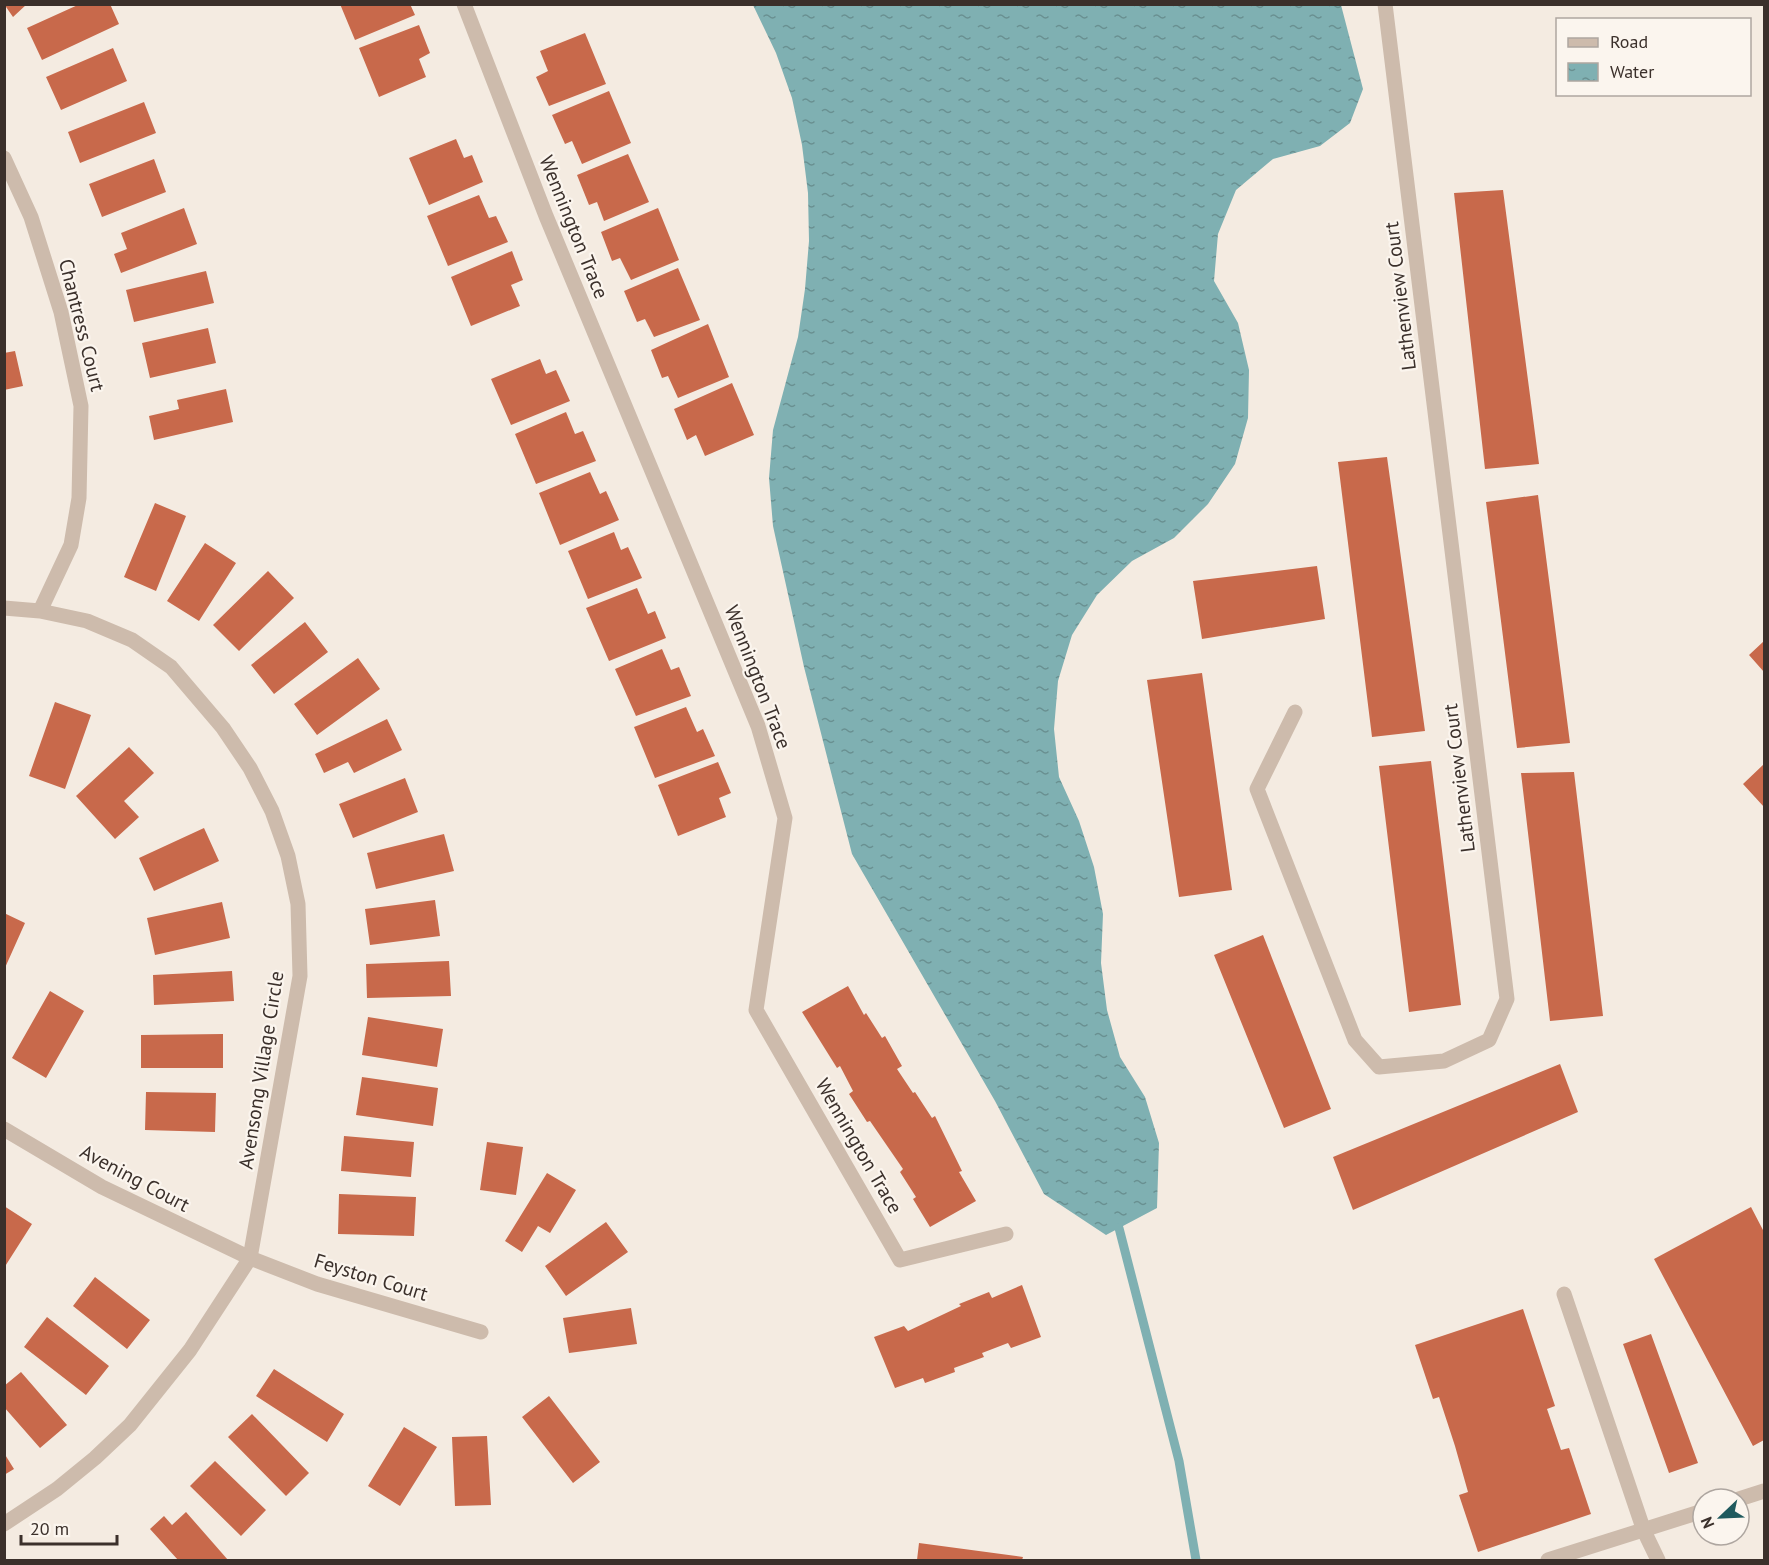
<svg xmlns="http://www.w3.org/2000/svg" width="1769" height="1565" viewBox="0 0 1769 1565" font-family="'PT Sans',sans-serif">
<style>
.water{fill:url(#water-ripples)}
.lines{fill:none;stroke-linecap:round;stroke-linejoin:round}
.stream{stroke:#7fb0b2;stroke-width:9}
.building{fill:#c8694b}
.minor{stroke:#cdbbac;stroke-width:15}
.labels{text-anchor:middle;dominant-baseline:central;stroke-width:4.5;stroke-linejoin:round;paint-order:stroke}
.street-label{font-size:20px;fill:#3b302b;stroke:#fbf5ee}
</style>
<defs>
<pattern id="water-ripples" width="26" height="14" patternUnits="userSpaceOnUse" patternTransform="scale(1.5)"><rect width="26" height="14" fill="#7fb0b2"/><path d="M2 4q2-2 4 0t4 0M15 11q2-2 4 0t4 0" fill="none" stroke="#699091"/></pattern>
</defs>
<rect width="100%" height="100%" fill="#f4ebe1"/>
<!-- water -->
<path class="water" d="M 753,5 L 1341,5 L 1363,89 L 1350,123 L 1320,146 L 1273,159 L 1236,190 L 1218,234 L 1214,281 L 1238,323 L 1249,370 L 1248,418 L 1235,464 L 1208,504 L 1174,538 L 1132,561 L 1097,595 L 1072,635 L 1058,681 L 1054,729 L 1059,777 L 1079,821 L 1094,867 L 1103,914 L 1101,963 L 1107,1010 L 1120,1057 L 1145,1097 L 1159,1143 L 1157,1208 L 1106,1235 L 1044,1194 L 995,1101 L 852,854 L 804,667 L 773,526 L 769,478 L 773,430 L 798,337 L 805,289 L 809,241 L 808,193 L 802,145 L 792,98 L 776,53 Z"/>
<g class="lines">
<!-- stream -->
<path class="stream" d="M 1119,1228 L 1179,1461 L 1196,1560"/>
</g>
<!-- building -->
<path class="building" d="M 4,4 L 27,4 L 13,17 Z
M 80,4 L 110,4 L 119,24 L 42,60 L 27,28 Z
M 340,4 L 410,4 L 415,15 L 355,40 Z
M 419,25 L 430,53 L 419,59 L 426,77 L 379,97 L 359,48 Z
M 585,33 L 606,84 L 549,106 L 536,77 L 548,71 L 540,51 Z
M 113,48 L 127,81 L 61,110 L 46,77 Z
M 609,91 L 631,143 L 582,164 L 572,141 L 565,144 L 552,115 Z
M 144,102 L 156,133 L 80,163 L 68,132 Z
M 456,139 L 464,158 L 472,155 L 483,182 L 429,205 L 409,158 Z
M 628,154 L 649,202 L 604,221 L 597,202 L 589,205 L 577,175 Z
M 154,159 L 166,192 L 102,217 L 89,184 Z
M 1503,190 L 1539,464 L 1485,469 L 1454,193 Z
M 479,195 L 489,218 L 496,216 L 508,242 L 448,266 L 427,216 Z
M 184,208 L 197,244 L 121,273 L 114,254 L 127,249 L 121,233 Z
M 658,208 L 679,260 L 631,280 L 620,258 L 612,261 L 601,232 Z
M 512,251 L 523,280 L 511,285 L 520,306 L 471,326 L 451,277 Z
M 678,268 L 700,320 L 654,337 L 645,319 L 637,322 L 624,291 Z
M 206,271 L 214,303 L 134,322 L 126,290 Z
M 708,324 L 729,377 L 678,398 L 668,376 L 662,378 L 651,350 Z
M 208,328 L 216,363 L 150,378 L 142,343 Z
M 15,351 L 23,386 L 4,390 L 4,353 Z
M 540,359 L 546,374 L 556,370 L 570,401 L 511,425 L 491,379 Z
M 732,383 L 754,435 L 705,456 L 696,435 L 687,440 L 674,409 Z
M 226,389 L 233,422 L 154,440 L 149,416 L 179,409 L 177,400 Z
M 566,412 L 575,434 L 583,431 L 596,461 L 536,484 L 515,434 Z
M 1387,457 L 1425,731 L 1372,737 L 1338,462 Z
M 590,472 L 600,494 L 606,491 L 619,520 L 560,545 L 539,493 Z
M 1538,495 L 1570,743 L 1517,748 L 1486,502 Z
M 155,503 L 186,516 L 156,591 L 124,577 Z
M 614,532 L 621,550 L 628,547 L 642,578 L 588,599 L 568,551 Z
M 205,543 L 236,563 L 199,621 L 167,601 Z
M 1317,566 L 1325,619 L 1202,639 L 1193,581 Z
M 268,571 L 294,598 L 239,651 L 213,625 Z
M 637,588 L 648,614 L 655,611 L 666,638 L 609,661 L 586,608 Z
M 305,622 L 328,652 L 274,694 L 251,665 Z
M 1764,641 L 1764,672 L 1749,655 Z
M 662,649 L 671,670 L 679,667 L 691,696 L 636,716 L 615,669 Z
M 358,658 L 380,689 L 317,735 L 294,704 Z
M 1202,673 L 1232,890 L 1179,897 L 1147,680 Z
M 55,702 L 91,715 L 65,789 L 29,776 Z
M 686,707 L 697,732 L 703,729 L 715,756 L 655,778 L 634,727 Z
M 387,719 L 402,750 L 354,773 L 348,762 L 324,773 L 315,754 Z
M 129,747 L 154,773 L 124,801 L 139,817 L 115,839 L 76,796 Z
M 1431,761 L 1461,1005 L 1409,1012 L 1379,766 Z
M 718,762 L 731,793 L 719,798 L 726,817 L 678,836 L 658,785 Z
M 1764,764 L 1764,807 L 1743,784 Z
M 1574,772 L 1603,1016 L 1550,1021 L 1521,773 Z
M 405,778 L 418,812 L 353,838 L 339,804 Z
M 204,828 L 219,861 L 154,891 L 139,858 Z
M 444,834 L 454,871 L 376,889 L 367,853 Z
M 435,900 L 440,936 L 370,945 L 365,909 Z
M 222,902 L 230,938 L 155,955 L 147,918 Z
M 4,913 L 25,923 L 4,970 Z
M 1263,935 L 1331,1109 L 1284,1128 L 1214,955 Z
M 449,961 L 451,996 L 367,998 L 366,964 Z
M 232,971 L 234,1001 L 154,1005 L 153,975 Z
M 848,986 L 864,1015 L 866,1013 L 882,1038 L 885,1036 L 902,1066 L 897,1069 L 913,1093 L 915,1092 L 932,1118 L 935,1116 L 962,1171 L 959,1172 L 976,1201 L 930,1227 L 913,1199 L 916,1197 L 900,1172 L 903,1169 L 870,1121 L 867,1122 L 849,1094 L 853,1091 L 840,1066 L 837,1068 L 802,1012 Z
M 50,991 L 84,1011 L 46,1078 L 12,1058 Z
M 368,1017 L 443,1029 L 437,1067 L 362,1055 Z
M 223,1034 L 223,1068 L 141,1068 L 141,1035 Z
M 1560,1064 L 1578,1112 L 1353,1210 L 1333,1157 Z
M 362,1077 L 438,1088 L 433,1126 L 356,1115 Z
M 146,1092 L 216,1093 L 215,1132 L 145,1130 Z
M 344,1136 L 414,1142 L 411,1177 L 341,1171 Z
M 487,1142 L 523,1147 L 516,1195 L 480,1190 Z
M 547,1173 L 576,1190 L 550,1233 L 538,1226 L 522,1252 L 505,1241 Z
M 339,1194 L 416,1197 L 414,1236 L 338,1234 Z
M 4,1206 L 32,1224 L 4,1268 Z
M 1751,1207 L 1764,1232 L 1764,1440 L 1753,1446 L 1654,1259 Z
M 606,1222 L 628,1252 L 566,1296 L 545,1266 Z
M 95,1277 L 150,1320 L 127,1349 L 73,1306 Z
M 1022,1285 L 1041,1337 L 1011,1348 L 1008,1343 L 982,1353 L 984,1357 L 954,1368 L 955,1372 L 925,1383 L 923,1378 L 895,1388 L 874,1337 L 904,1326 L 908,1331 L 961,1306 L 959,1304 L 989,1292 L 992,1298 Z
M 631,1308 L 637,1344 L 569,1353 L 563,1318 Z
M 1523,1309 L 1555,1406 L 1547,1409 L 1561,1450 L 1569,1448 L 1591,1514 L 1478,1552 L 1459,1495 L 1468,1492 L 1455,1446 L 1439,1397 L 1433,1399 L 1415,1345 Z
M 47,1317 L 109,1366 L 86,1395 L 24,1347 Z
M 1651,1334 L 1698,1463 L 1669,1473 L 1623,1344 Z
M 274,1369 L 344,1414 L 327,1442 L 256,1396 Z
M 21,1372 L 67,1425 L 40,1448 L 4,1407 L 4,1386 Z
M 549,1396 L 600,1462 L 573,1483 L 522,1417 Z
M 252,1414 L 309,1473 L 286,1496 L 228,1437 Z
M 404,1427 L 437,1447 L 400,1506 L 368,1486 Z
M 487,1436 L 491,1505 L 455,1506 L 452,1437 Z
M 4,1453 L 14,1469 L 4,1475 Z
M 215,1461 L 266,1510 L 241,1536 L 190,1486 Z
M 186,1512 L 228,1560 L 178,1560 L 150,1529 L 164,1516 L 172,1525 Z
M 919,1543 L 1023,1557 L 1022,1560 L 917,1560 Z"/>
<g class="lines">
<!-- minor -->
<path class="minor" d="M 464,4 L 546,216 L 758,726 L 785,818 L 756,1010 L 900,1260 L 1006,1234
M 4,158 L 31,217 L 61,312 L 81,406 L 79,498 L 71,545 L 40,611
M 4,608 L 40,611 L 87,621 L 132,640 L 171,667 L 223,728 L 250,768 L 272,811 L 288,856 L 298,904 L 300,976 L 250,1258 L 190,1350 L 130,1425 L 95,1458 L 57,1489 L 4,1524
M 1295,712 L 1257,789 L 1355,1040 L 1379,1067 L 1444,1061 L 1489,1040 L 1507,999 L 1385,4
M 4,1129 L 102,1187 L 250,1258 L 317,1284 L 481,1332
M 1564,1294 L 1644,1531 L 1658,1560
M 1739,1499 L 1764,1491
M 1548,1560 L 1703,1511"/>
</g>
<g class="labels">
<!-- street labels -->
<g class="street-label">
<text transform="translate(574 227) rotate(68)">Wennington Trace</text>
<text transform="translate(1400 296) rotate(-97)">Lathenview Court</text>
<text transform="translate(82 325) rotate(76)">Chantress Court</text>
<text transform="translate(758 677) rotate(69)">Wennington Trace</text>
<text transform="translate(1459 778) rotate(-97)">Lathenview Court</text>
<text transform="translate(261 1070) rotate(-81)">Avensong Village Circle</text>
<text transform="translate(859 1146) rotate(60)">Wennington Trace</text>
<text transform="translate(135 1178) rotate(28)">Avening Court</text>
<text transform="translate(371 1277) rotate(17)">Feyston Court</text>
</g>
</g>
<!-- border -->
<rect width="1769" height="1565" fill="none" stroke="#3b302b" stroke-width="12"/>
<!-- legend -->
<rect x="1556" y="18" width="195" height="78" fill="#fbf5ee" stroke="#aea6a0" stroke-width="1.5"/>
<rect x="1568" y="38" width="30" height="9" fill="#cdbbac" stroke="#aea6a0" stroke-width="1.5"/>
<text x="1610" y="48" font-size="18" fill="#3b302b">Road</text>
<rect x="1568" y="63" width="30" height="18" fill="url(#water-ripples)" stroke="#aea6a0" stroke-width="1.5"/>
<text x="1610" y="78" font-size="18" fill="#3b302b">Water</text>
<!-- north arrow -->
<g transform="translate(1721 1517) rotate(247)"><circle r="28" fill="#fbf5ee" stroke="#aea6a0" stroke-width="1.5"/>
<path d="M0-4.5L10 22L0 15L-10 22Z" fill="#1f5a5e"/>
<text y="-9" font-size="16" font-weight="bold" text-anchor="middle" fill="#3b302b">N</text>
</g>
<!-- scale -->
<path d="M21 1535v9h96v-9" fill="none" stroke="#3b302b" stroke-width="3"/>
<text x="30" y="1535" font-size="18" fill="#3b302b" stroke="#fbf5ee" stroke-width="4.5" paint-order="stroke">20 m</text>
</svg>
